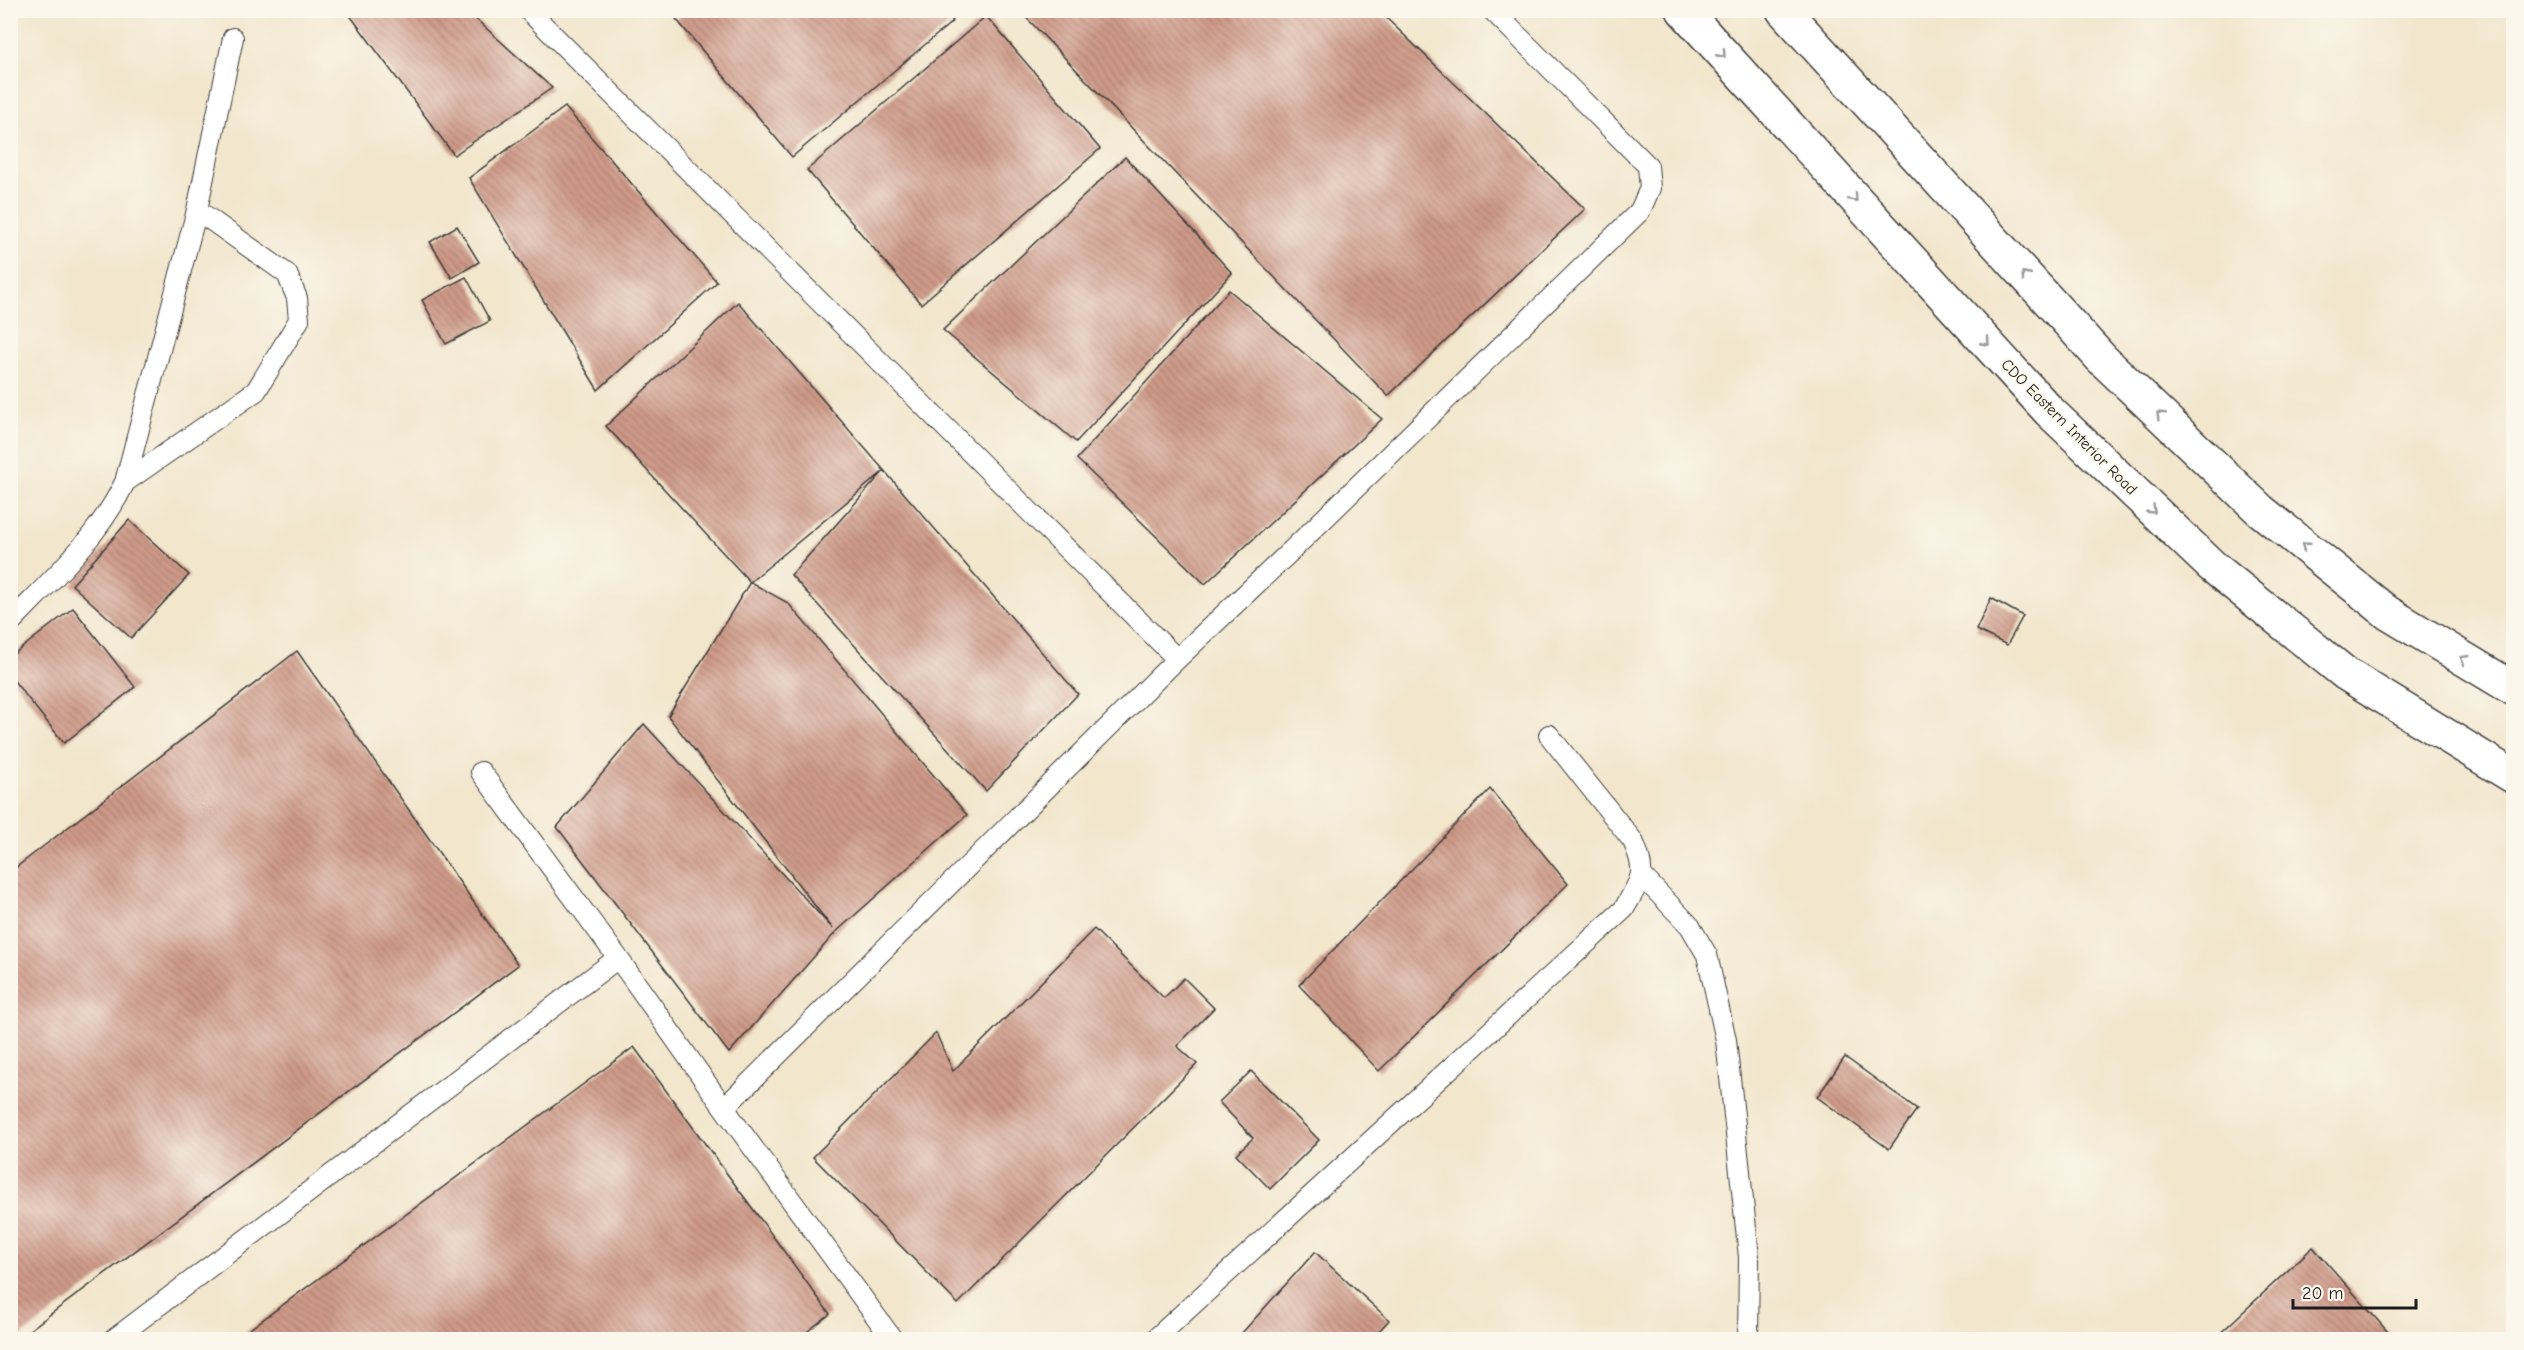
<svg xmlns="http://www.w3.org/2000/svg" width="2524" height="1350" viewBox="0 0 2524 1350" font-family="'Comic Neue',sans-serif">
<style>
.building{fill:url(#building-back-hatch)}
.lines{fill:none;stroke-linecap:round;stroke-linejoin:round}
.service-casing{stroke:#3c3a37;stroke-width:22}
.primary-casing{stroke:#3c3a37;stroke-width:36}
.service{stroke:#fff;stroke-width:20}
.primary{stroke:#fff;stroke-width:33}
.oneway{stroke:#999}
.labels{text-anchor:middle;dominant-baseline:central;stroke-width:4.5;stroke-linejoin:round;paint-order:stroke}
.street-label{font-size:16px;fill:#1c1c1c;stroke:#fbf7ec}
</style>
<defs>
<pattern id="building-back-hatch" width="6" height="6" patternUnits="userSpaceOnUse" patternTransform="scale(1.5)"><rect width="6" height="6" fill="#cf9a89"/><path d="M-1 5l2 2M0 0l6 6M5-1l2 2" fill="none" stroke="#a77d6f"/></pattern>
</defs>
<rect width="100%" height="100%" fill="#fbf7ec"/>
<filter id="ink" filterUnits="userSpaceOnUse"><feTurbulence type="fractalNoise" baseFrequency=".0167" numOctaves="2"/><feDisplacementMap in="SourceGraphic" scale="12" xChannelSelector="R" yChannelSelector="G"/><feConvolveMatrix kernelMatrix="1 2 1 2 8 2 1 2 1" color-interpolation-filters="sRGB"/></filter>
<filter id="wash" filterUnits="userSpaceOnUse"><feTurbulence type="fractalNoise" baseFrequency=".008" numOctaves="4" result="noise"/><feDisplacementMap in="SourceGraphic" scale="24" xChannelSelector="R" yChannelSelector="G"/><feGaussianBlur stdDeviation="1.35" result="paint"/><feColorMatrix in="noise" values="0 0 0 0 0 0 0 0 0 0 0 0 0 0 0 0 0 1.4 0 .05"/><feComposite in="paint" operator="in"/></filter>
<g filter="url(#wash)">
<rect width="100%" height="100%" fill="#f2e6cd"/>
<g id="blocks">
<!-- building -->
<path class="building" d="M 346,10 L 466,10 L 552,88 L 454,155 Z
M 686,10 L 944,10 L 953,21 L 792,157 L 676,19 Z
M 1019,10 L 1378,10 L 1585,209 L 1388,396 Z
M 986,16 L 1100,149 L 921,304 L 807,170 Z
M 565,107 L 717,282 L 598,390 L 469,178 Z
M 1125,157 L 1232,273 L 1076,442 L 943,330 Z
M 457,226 L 479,262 L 452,278 L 430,242 Z
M 466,277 L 490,321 L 446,344 L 422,300 Z
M 1229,290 L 1382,419 L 1205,584 L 1077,459 Z
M 738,302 L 1078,694 L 986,791 L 791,575 L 884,471 L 750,582 L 606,426 Z
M 129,520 L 189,575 L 131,638 L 72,585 Z
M 750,582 L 788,603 L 967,815 L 836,932 L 729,1053 L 557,827 L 644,724 L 833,929 L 668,716 Z
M 1991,598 L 2023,616 L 2007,645 L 1976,630 Z
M 73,608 L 135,687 L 64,743 L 10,676 L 10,657 Z
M 297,651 L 518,965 L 16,1340 L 10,1340 L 10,872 Z
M 1490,789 L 1568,884 L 1379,1071 L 1299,985 Z
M 1094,929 L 1164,998 L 1184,978 L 1214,1008 L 1177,1046 L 1197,1064 L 958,1304 L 813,1157 L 936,1033 L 953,1071 Z
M 634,1047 L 830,1314 L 796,1340 L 235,1340 Z
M 1845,1057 L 1917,1109 L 1889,1149 L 1817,1097 Z
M 1251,1071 L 1319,1140 L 1270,1189 L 1236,1154 L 1253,1138 L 1219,1102 Z
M 2313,1247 L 2395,1340 L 2213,1340 Z
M 1315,1252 L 1389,1320 L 1371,1340 L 1247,1340 L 1241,1334 Z"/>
</g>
</g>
<g filter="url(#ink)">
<use href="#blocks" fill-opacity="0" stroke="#3c3a37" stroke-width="1.5"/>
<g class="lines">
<defs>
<path id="service" d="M 528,10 L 1177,659
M 125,482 L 256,391 L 299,320 L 297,298 L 287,274 L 197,210
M 10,623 C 52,579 99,537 125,482 L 197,210 L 233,38
M 1642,876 L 1690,926 L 1707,955 L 1726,1040 L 1749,1257 L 1748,1340
M 618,958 L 724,1108 L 893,1340
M 724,1108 L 1177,659 L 1293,549 L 1640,211 L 1650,188 L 1648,166 L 1492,10
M 113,1340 L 618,958 L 481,772
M 1154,1340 L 1624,909 C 1641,878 1648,875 1633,841 L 1549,735"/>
<path id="primary" d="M 1683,10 L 2049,411 L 2212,566 L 2346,674 L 2514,777
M 1783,10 L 2102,359 L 2260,510 L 2388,613 L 2514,689"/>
</defs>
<!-- service casing -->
<use href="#service" class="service-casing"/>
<!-- primary casing -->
<use href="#primary" class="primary-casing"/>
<!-- service -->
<use href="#service" class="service"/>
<!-- primary -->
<use href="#primary" class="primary"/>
</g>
<!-- one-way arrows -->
<defs><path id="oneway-chevron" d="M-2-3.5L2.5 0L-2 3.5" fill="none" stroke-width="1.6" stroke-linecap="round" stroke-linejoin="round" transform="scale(1.5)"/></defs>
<g class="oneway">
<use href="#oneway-chevron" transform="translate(1722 54) rotate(48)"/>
<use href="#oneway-chevron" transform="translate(1854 198) rotate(48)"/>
<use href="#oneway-chevron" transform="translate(2025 275) rotate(-132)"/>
<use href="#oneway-chevron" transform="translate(1986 342) rotate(48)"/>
<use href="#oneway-chevron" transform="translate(2160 415) rotate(-136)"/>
<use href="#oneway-chevron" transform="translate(2152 510) rotate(44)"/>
<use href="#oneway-chevron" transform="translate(2305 546) rotate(-141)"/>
<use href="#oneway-chevron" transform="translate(2464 659) rotate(-149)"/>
</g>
</g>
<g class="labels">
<!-- street labels -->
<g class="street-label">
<text transform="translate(2069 427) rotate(45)">CDO Eastern Interior Road</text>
</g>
</g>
<!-- margin -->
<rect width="2524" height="1350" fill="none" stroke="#fbf7ec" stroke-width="36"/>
<!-- scale -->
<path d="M2293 1299v9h123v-9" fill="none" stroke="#1c1c1c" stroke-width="3"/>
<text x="2302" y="1299" font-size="18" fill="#1c1c1c" stroke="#fbf7ec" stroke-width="4.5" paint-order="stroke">20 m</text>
</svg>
